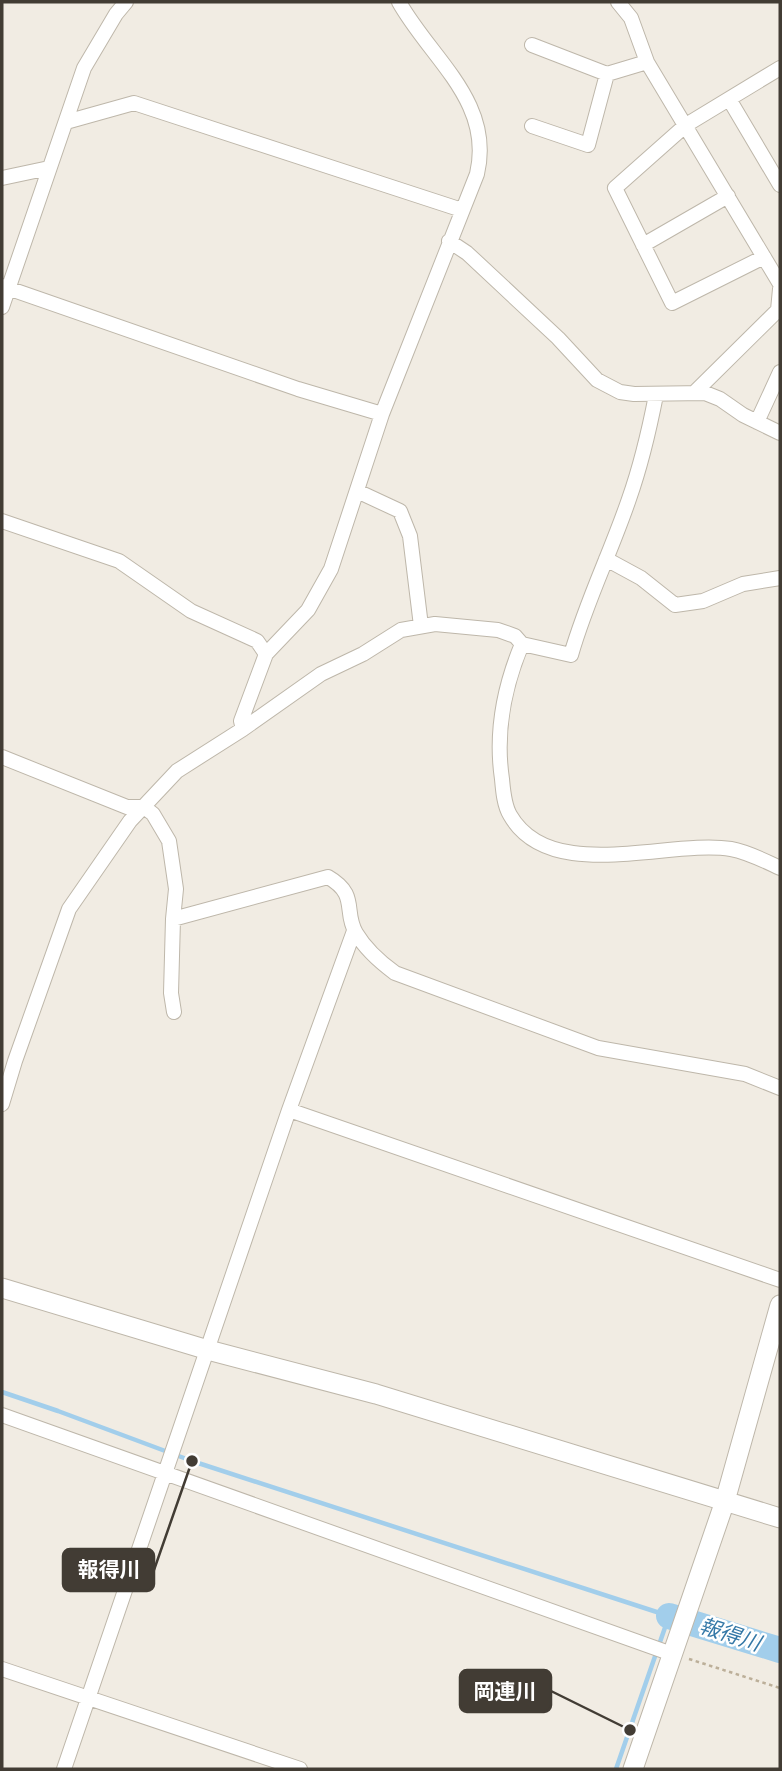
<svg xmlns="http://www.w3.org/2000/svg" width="782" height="1771" viewBox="0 0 782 1771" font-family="'PT Sans Narrow','Noto Sans JP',sans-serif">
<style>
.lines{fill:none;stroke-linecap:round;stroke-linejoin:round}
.stream{stroke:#a2ceeb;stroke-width:4.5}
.river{stroke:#a2ceeb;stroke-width:26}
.minor-casing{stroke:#beb7aa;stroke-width:16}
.tertiary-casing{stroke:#beb7aa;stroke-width:21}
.path{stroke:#bcaf99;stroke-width:2.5;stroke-dasharray:3.5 3.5;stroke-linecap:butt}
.minor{stroke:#fff;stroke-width:14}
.tertiary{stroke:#fff;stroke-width:19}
.labels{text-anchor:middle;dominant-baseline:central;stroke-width:5;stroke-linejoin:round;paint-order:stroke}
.water-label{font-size:21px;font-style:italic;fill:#3478a7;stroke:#fff}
.leader{fill:none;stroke:#423c34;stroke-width:2.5}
.callout-dot{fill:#423c34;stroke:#fff;stroke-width:2.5}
.callout{fill:#423c34;stroke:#423c34;stroke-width:2.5}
.callout-label{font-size:21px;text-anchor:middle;font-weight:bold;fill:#fff}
</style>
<rect width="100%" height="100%" fill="#f1ece3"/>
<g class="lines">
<!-- stream -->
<path class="stream" d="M 2,1392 L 58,1411 L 192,1461 L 669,1616 L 616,1769"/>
<!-- river -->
<path class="river" d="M 669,1616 L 780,1650"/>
<defs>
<path id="minor" d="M 618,2 L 631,18 L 647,62 L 780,284
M 532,45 L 607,74 L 647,62
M 729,99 L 780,185
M 66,122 L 134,103 L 462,210
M 532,126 L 588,145 L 607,74
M 2,178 L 49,168
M 449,241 L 467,253 L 558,338 L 597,380 L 620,392 L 634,394 L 705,393 L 720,399 L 743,415 L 780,433
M 643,245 L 728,196
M 764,257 L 672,303 L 615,188 L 686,125 L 780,68
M 2,286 L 298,389 L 382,414
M 2,307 L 84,68 L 116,14 L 126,2
M 694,393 L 778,310 L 780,289
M 757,422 L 780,372
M 357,491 L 400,511 L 410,536 L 421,626
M 2,521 L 119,561 L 191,611 L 257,641 L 266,654
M 606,559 L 641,578 L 675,605 L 703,601 L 743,584 L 780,578
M 522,644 C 504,687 495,732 502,779 C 503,790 504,805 510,815 C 550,885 668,839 731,849 C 748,852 765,861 780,868
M 243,729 L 241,721 L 266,654 L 308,610 L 331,569 L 382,414 L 477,174 C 494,102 431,59 399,2
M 2,757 L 127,807 L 144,807 L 153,814 L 169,841 L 176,889 L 173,919 L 328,877 C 359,895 343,911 356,933 C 366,950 380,962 395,973 L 598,1048 L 745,1074 L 780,1088
M 173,919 L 171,993 L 174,1012
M 2,1104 L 15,1061 L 69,909 L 130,821 L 177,771 L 243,729 L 321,674 L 363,654 L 401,630 L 435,624 L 498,630 L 515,636 L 522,644 L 571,655 C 586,602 611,552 629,499 C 641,465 649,431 656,395
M 289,1110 L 780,1280
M 2,1415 L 672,1654
M 2,1669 L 300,1769
M 64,1769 L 289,1110 L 354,931"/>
<path id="tertiary" d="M 2,1288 L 208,1350 L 376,1394 L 780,1518
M 633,1769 L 725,1501 L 780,1305"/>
</defs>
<!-- minor casing -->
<use href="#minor" class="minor-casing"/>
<!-- tertiary casing -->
<use href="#tertiary" class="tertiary-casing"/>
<!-- path -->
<path class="path" d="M 689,1659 L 780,1688"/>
<!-- minor -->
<use href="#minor" class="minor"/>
<!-- tertiary -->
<use href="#tertiary" class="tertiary"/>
</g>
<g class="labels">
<!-- water labels -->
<g class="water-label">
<text transform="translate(730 1634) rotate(18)">報得川</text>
</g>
</g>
<!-- callouts -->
<path class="leader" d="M192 1461L154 1570M630 1730L551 1691"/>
<g class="callout-dot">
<circle cx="192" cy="1461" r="7"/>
<circle cx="630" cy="1730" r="7"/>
</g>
<g class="callout">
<rect x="63" y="1549" width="91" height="42" rx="7"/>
<rect x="460" y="1670" width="91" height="42" rx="7"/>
</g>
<g class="callout-label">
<text x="109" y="1577">報得川</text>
<text x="505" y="1699">岡連川</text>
</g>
<!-- border -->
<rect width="782" height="1771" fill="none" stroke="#423c34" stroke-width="7"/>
</svg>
